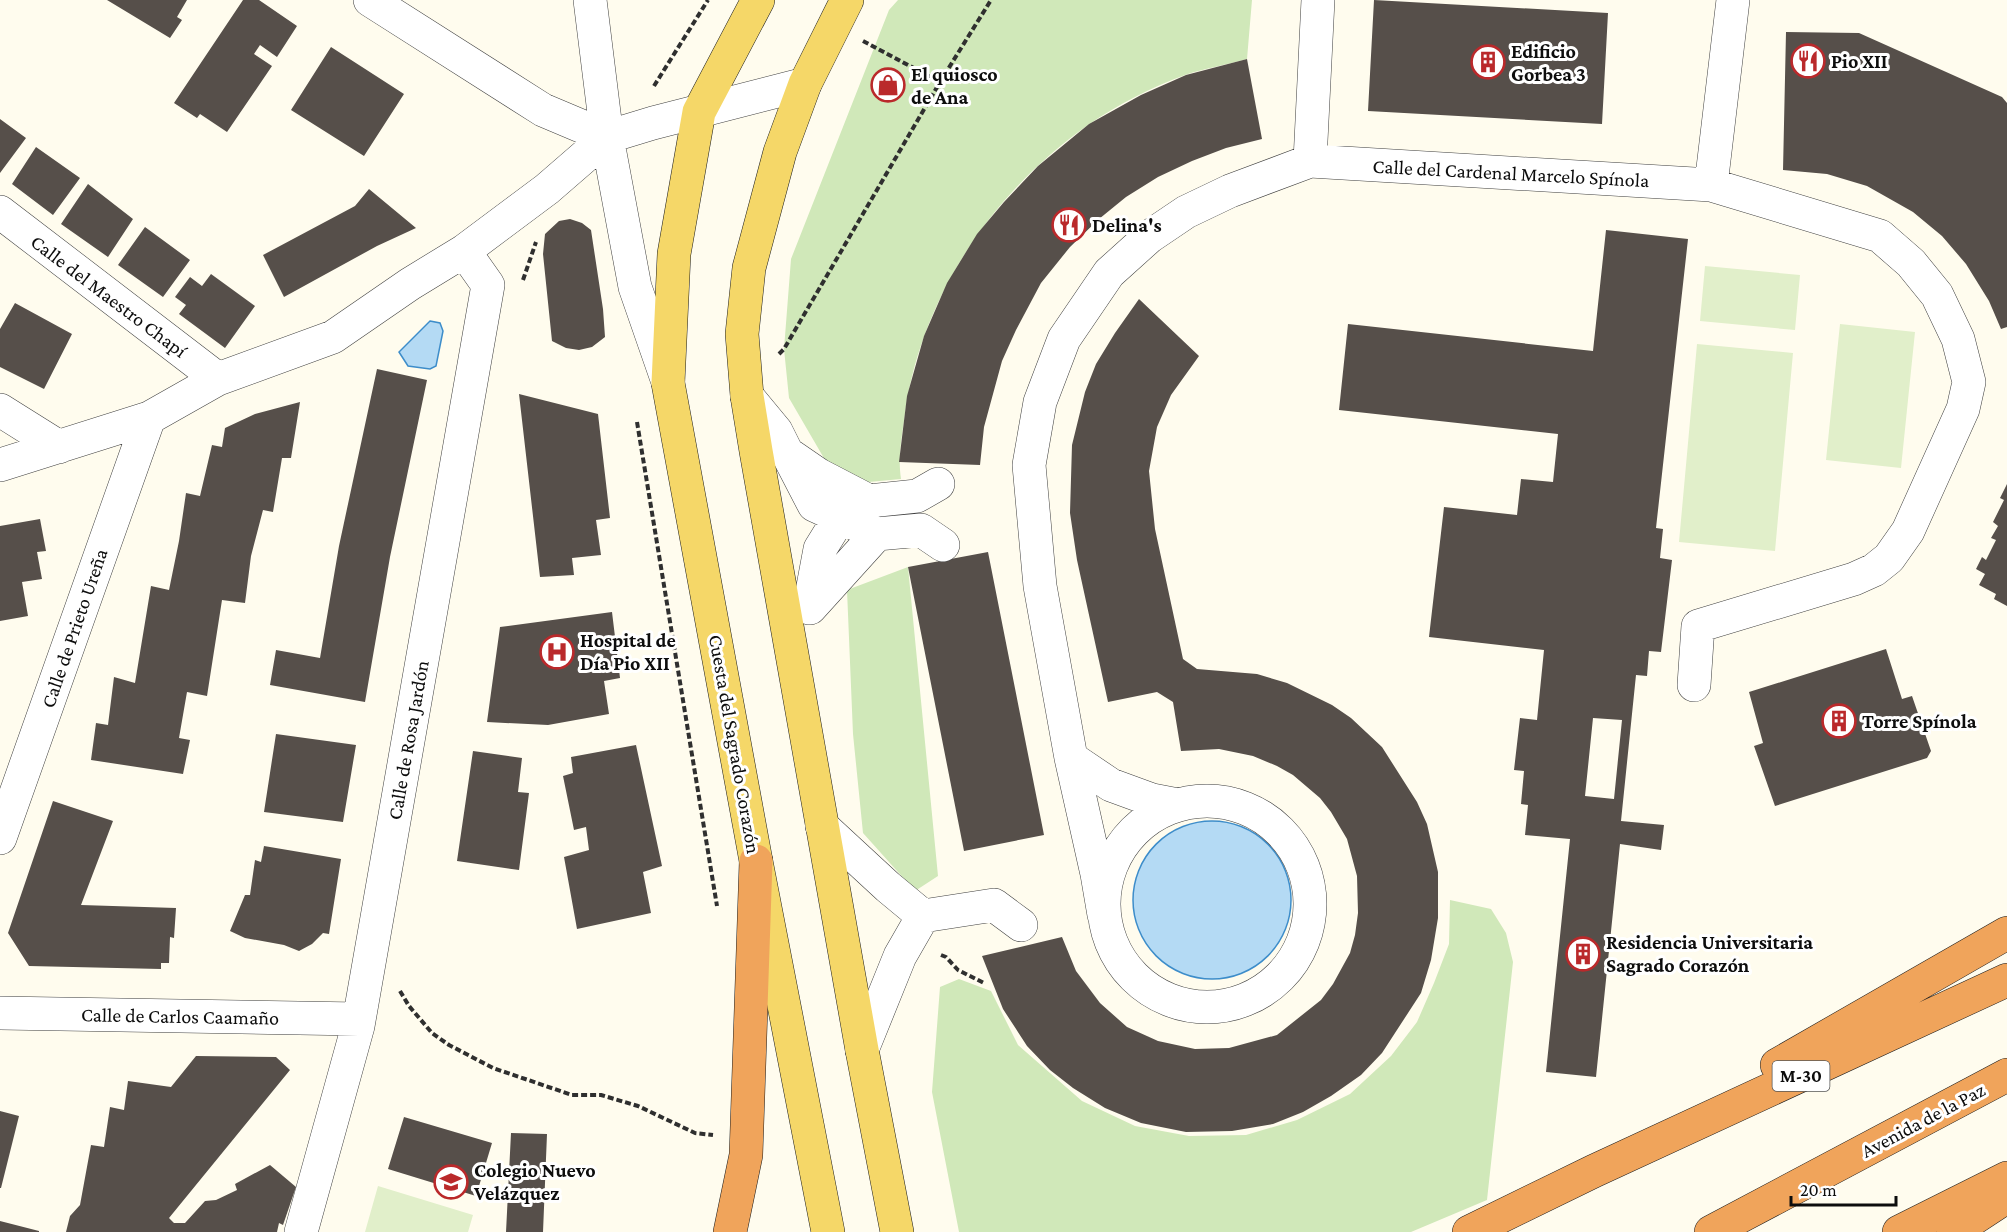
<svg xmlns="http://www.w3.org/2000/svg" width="2007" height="1232" viewBox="0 0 2007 1232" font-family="'Crimson Pro',serif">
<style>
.green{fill:#d0e8b9}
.pitch{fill:#e1efca}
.water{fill:#b4daf4;stroke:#3d8dca;stroke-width:1.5}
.building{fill:#564f4a;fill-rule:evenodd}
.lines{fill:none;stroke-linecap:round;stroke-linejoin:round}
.minor-casing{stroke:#404040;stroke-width:34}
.major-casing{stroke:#1e1e1e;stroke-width:34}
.highway-casing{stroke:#1e1e1e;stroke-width:34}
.path{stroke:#2f2f2f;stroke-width:4;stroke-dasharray:6 3;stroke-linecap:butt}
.minor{stroke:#fff;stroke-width:33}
.major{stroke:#f5d768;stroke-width:33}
.highway{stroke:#f0a45b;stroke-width:33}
.labels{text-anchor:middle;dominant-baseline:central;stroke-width:6;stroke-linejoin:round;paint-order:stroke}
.shield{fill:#fff;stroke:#565656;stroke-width:1.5}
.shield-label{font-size:18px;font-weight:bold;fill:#0d0d0d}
.poi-label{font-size:20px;font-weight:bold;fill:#0d0d0d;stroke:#fff;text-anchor:start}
.street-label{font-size:20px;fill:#0d0d0d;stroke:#fff}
</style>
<rect width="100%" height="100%" fill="#fffcee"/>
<!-- green -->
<path class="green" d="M 898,0 L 1252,0 L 1247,59 C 1227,65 1205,68 1185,75 C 1152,87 1117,105 1088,125 C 991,193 918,302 904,421 C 901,441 898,459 901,479 L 858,483 L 832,472 L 789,398 L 784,349 L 791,259 L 889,10 Z
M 908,567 L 938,876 L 915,891 L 863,833 L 853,734 L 847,590 Z
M 1450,900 L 1491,909 L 1506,933 L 1513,962 L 1487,1200 L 1411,1232 L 959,1232 L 932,1092 L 940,987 L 959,979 L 991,991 L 1018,1045 L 1082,1101 L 1135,1126 L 1189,1136 L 1246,1135 L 1297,1120 L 1350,1094 L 1391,1056 L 1417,1022 L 1434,983 L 1449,944 Z"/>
<!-- pitch -->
<path class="pitch" d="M 1705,266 L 1800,275 L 1795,330 L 1700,321 Z
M 1840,324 L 1915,332 L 1901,468 L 1826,460 Z
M 1697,344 L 1793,353 L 1775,551 L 1679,542 Z
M 378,1186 L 473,1215 L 468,1232 L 365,1232 Z"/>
<!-- water -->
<path class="water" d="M 430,321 L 440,323 L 443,331 L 436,366 L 430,369 L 408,366 L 399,352 Z
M1133 900a79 79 0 1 1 158 0a79 79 0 1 1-158 0Z"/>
<!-- building -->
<path class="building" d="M 107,0 L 187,0 L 177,17 L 182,20 L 170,38 Z
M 243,0 L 259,0 L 297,26 L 277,57 L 260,45 L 254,54 L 272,66 L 227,132 L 200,114 L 197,118 L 174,103 Z
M 1374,0 L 1608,13 L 1602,124 L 1368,111 Z
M 1786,32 L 1859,33 L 2002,97 L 2007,103 L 2007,327 L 2001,329 L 1989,301 L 1966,264 L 1942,236 L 1913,212 L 1867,186 L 1827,174 L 1783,170 Z
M 331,47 L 404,94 L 364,156 L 291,110 Z
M 1247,59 L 1262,139 L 1226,148 L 1192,161 L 1158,177 L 1126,197 L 1099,219 L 1070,247 L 1041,283 L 1016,330 L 1002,361 L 984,427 L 980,465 L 899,462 L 907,396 L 924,336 L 947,283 L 977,234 L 1004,202 L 1038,166 L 1089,124 L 1141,95 L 1186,75 Z
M 0,119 L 26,138 L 0,173 Z
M 36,147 L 80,178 L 53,215 L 12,184 Z
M 88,184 L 133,219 L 108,257 L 61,224 Z
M 369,189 L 416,228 L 377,246 L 284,297 L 263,255 L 355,206 Z
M 570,219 L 582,223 L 591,230 L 603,309 L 605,337 L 592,347 L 579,350 L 566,348 L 552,341 L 543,254 L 545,234 L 559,221 Z
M 145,227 L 190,260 L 163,297 L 118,265 Z
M 1606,230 L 1688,239 L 1656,528 L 1663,529 L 1660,558 L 1672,560 L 1661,652 L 1649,651 L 1647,676 L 1636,675 L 1621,821 L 1664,825 L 1661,850 L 1620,844 L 1596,1077 L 1546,1072 L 1570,839 L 1525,835 L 1528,805 L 1521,804 L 1524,771 L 1514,770 L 1520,718 L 1537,720 L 1544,650 L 1429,637 L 1444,507 L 1517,515 L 1521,479 L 1553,482 L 1558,434 L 1339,410 L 1348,324 L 1593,351 ZM 1593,718 L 1622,720 L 1614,799 L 1585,796 Z
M 211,274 L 255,306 L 225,348 L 179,314 L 186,305 L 175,297 L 190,277 L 202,286 Z
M 1139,299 L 1199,356 L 1171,395 L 1157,427 L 1149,471 L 1155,529 L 1183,659 L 1197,669 L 1257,674 L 1287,683 L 1332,705 L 1351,718 L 1382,747 L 1417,802 L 1427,824 L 1438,872 L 1438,918 L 1431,960 L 1421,993 L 1382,1053 L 1361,1075 L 1331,1096 L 1303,1112 L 1273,1124 L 1232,1131 L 1186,1132 L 1141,1123 L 1105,1108 L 1073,1088 L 1050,1070 L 1027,1046 L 1003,1009 L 982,956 L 1062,937 L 1076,971 L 1100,1003 L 1127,1027 L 1158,1041 L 1195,1049 L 1229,1048 L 1277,1035 L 1321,1000 L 1333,984 L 1350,953 L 1355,935 L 1358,913 L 1357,876 L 1347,839 L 1331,812 L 1320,798 L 1293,775 L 1277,766 L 1253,756 L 1219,749 L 1181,751 L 1173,702 L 1157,692 L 1108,702 L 1077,560 L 1070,513 L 1072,445 L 1085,392 L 1096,364 L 1115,333 Z
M 15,303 L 72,334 L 44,389 L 0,367 L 0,329 Z
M 377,369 L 427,380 L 390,557 L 365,702 L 270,685 L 276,650 L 320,658 L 339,546 Z
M 519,394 L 598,414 L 610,518 L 596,520 L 601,555 L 572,558 L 574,575 L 540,577 Z
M 300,402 L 291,458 L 282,458 L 273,512 L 263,510 L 251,556 L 245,603 L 222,600 L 207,696 L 187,692 L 179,738 L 190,740 L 183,774 L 91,760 L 96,723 L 108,725 L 114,677 L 135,683 L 151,586 L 169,590 L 179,541 L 186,493 L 200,496 L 212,445 L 222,447 L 225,428 L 255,414 Z
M 2007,484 L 2007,606 L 1994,599 L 1996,594 L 1979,585 L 1985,574 L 1976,569 L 1982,557 L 1986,560 L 1996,540 L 1991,538 L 1998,526 L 1993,522 L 2004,500 L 2000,498 Z
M 40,519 L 46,551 L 37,552 L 42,579 L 22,582 L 28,616 L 0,621 L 0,526 Z
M 988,552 L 1044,835 L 964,851 L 908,567 Z
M 612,612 L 620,678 L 604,681 L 609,714 L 548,725 L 487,722 L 500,627 Z
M 1886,649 L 1902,699 L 1912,696 L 1931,751 L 1927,758 L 1775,806 L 1754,746 L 1763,743 L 1749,692 Z
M 276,734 L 356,745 L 343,822 L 264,812 Z
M 636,745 L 662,866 L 643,872 L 651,913 L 577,929 L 564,857 L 589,850 L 586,827 L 574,830 L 563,776 L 573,773 L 571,757 Z
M 473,751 L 522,758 L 518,792 L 529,793 L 519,870 L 457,861 Z
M 53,801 L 113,821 L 81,905 L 176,908 L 174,938 L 170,937 L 169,963 L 161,963 L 161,969 L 29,966 L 8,933 Z
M 264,846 L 341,859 L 329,934 L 323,933 L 312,944 L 299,951 L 284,945 L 245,938 L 230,931 L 245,895 L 250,895 L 255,860 L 261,862 Z
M 196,1056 L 276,1057 L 290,1070 L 169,1218 L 174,1223 L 185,1223 L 205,1201 L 216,1200 L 237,1190 L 235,1184 L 270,1165 L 296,1187 L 283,1225 L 279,1223 L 277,1232 L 66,1232 L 70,1216 L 80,1205 L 91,1145 L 104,1147 L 110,1107 L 124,1110 L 128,1081 L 171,1087 Z
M 0,1111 L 19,1116 L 1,1188 L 0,1188 Z
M 404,1117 L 492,1143 L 476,1196 L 388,1169 Z
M 511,1133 L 547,1134 L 543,1232 L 506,1232 Z
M 0,1221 L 39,1231 L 39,1232 L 0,1232 Z"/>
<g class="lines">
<defs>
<path id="minor" d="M 370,0 L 543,110 L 607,137
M 590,0 L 607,137 L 635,287 L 668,382
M 1310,161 L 1318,0
M 1711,185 L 1733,0
M 0,212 L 218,379
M 747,396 L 776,431 L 787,453 L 819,475 L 869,501
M 0,410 L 59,447
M 787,453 L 814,505 L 877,534 L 921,530 L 943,545
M 0,465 L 149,418 L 218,379 L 333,337 L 410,284 L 464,251 L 547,189 L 607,137 L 653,123 L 805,84
M 809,608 L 820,549 L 833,528 L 842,519 L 869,501 L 917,496 L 938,484
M 810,608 L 877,534
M 1071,758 L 1111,785 L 1152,800 L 1178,805
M1104 904a103 103 0 1 1 206 0a103 103 0 1 1-206 0Z
M 822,826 L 888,887 L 923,916 L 994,905 L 1021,925
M 0,838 L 149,418
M 1104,915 L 1097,874 L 1071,758 L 1040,586 L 1029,465 L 1040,402 L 1064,339 L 1109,273 L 1149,237 L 1186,212 L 1230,191 L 1310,161 L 1711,185 L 1880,236 L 1911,263 L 1937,295 L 1958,339 L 1969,382 L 1963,409 L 1908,531 L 1889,558 L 1874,570 L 1854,579 L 1698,626 L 1694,685
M 0,1013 L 359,1019
M 862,1050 L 900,956 L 923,916
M 301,1232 L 358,1026 L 488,285 L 464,251"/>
<path id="major" d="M 758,0 L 699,112 L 674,254 L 668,383 L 756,861 L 828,1232
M 847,0 L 805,84 L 780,152 L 749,268 L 742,334 L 747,396 L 756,451 L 862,1050 L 897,1232"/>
<path id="highway" d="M 1777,1065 L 2007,933
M 730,1232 L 746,1155 L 756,861
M 1469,1232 L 1594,1171 L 2007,980
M 1711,1232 L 2007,1075
M 1899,1232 L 2007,1178
M 1953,1232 L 1997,1203"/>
</defs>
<!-- minor casing -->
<use href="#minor" class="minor-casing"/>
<!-- major casing -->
<use href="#major" class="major-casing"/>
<!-- highway casing -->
<use href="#highway" class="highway-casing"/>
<!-- path -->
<path class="path" d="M 863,41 L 940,82
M 654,86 L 708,0
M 523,280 L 536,242
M 779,354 L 784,349 L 940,82 L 991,0
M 637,422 L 717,906
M 941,955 L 946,957 L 958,970 L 984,983
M 400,991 L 409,1006 L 432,1033 L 449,1045 L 493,1068 L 572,1095 L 601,1095 L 638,1106 L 695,1133 L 713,1135"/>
<!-- minor -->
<use href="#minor" class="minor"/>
<!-- major -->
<use href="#major" class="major"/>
<!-- highway -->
<use href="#highway" class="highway"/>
</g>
<!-- icons -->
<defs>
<symbol id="restaurant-ring" viewBox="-11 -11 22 22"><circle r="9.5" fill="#fff" stroke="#ba292b" stroke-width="1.5"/><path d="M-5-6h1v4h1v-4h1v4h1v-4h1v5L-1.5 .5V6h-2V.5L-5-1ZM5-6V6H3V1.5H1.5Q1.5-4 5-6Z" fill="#ba292b"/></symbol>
<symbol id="building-ring" viewBox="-11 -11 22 22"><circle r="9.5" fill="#fff" stroke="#ba292b" stroke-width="1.5"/><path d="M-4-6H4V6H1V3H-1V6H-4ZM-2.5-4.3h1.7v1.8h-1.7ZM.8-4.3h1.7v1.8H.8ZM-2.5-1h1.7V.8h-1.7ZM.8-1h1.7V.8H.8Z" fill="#ba292b"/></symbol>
<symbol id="shop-ring" viewBox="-11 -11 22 22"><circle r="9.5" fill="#fff" stroke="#ba292b" stroke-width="1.5"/><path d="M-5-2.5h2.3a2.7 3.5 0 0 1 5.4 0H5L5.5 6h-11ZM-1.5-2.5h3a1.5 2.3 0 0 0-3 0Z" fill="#ba292b"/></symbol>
<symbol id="hospital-ring" viewBox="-11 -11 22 22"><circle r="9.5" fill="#fff" stroke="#ba292b" stroke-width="1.5"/><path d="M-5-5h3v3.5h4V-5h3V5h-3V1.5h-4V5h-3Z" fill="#ba292b"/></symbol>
<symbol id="school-ring" viewBox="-11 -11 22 22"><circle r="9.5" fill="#fff" stroke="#ba292b" stroke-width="1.5"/><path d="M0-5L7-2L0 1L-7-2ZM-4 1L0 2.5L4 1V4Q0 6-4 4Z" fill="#ba292b"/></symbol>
</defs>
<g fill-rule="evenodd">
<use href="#restaurant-ring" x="1789" y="42" width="38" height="38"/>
<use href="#building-ring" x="1469" y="43" width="38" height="38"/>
<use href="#shop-ring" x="869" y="66" width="38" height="38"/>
<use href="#restaurant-ring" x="1050" y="206" width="38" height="38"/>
<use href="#hospital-ring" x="538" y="633" width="38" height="38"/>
<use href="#building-ring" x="1820" y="702" width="38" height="38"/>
<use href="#building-ring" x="1564" y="935" width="38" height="38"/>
<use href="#school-ring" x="432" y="1163" width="38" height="38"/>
</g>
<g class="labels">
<!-- shield labels -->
<rect class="shield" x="1772.5" y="1061" width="57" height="30" rx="4.5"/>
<g class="shield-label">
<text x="1801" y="1076">M-30</text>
</g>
<!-- poi labels -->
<g class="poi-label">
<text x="1511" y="51">Edificio<tspan x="1511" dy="23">Gorbea 3</tspan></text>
<text x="1831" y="61">Pio XII</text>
<text x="911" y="74">El quiosco<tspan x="911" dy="23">de Ana</tspan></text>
<text x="1092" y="225">Delina's</text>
<text x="580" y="640">Hospital de<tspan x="580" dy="23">Día Pio XII</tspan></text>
<text x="1862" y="721">Torre Spínola</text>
<text x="1606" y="942">Residencia Universitaria<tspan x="1606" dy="23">Sagrado Corazón</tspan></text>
<text x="474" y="1170">Colegio Nuevo<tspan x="474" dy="23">Velázquez</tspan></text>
</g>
<!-- street labels -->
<g class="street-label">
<text transform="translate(1511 173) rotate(3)">Calle del Cardenal Marcelo Spínola</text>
<text transform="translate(109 296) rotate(37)">Calle del Maestro Chapí</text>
<text transform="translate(74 628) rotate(-71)">Calle de Prieto Ureña</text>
<text transform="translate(408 740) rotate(-80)">Calle de Rosa Jardón</text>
<text transform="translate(735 744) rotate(80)">Cuesta del Sagrado Corazón</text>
<text transform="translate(180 1016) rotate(1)">Calle de Carlos Caamaño</text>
<text transform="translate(1923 1120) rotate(-28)">Avenida de la Paz</text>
</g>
</g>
<!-- scale -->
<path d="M1791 1196v9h105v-9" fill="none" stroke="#0d0d0d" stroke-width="3"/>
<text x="1800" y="1196" font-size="18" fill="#0d0d0d" stroke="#ffffff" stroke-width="4.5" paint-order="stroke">20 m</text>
</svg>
